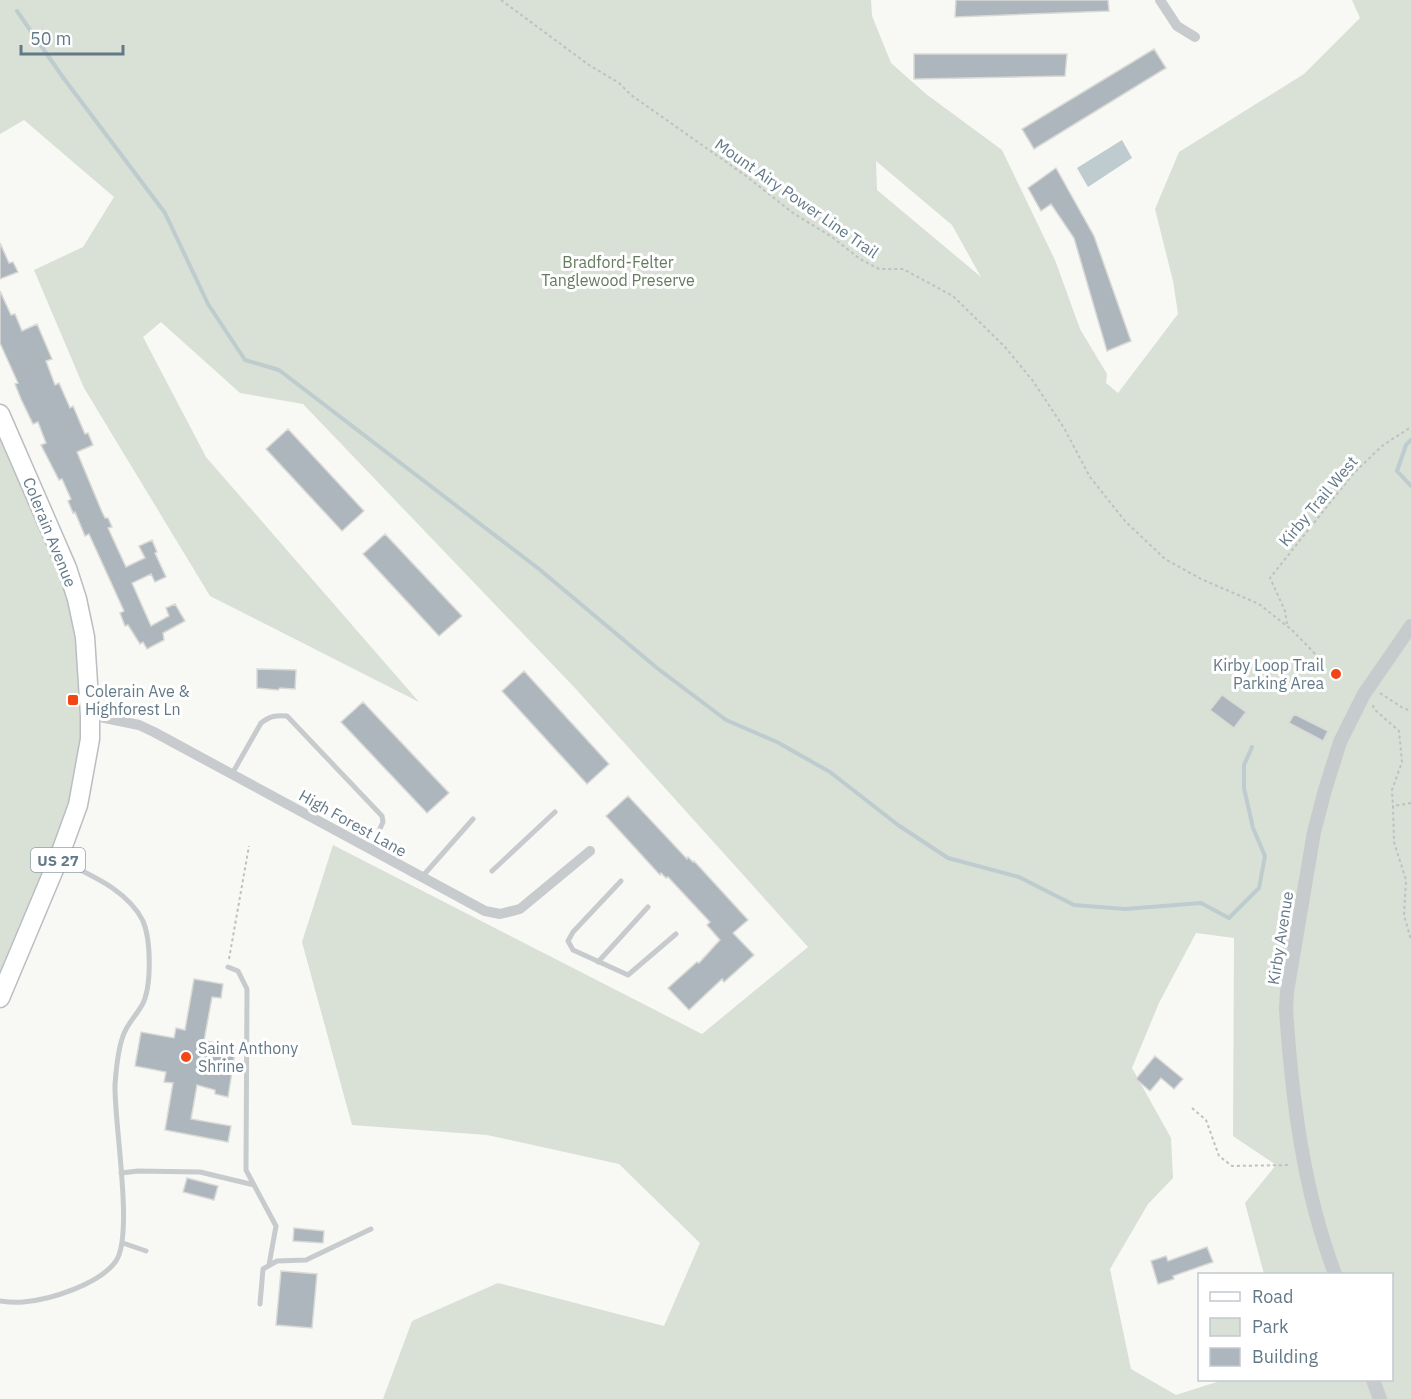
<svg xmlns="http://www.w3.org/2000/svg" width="1411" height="1399" viewBox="0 0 1411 1399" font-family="'IBM Plex Sans',sans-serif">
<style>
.green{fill:#d9e0d5;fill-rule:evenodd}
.water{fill:#becbcf}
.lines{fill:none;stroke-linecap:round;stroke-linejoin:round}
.stream{stroke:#becbcf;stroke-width:4}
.building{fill:#acb6bc;stroke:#d9d9d6;stroke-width:1.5}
.primary-casing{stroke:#babec2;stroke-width:21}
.path{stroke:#bec1c3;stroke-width:2;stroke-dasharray:3 3;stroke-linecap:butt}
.service{stroke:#c7cbce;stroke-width:5}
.minor{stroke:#c7cbce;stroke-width:10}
.tertiary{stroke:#c7cbce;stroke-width:14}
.primary{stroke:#fff;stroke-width:18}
.poi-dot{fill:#f44517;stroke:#fff;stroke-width:2}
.labels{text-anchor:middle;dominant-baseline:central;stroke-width:6;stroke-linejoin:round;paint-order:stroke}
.shield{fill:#fff;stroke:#92a1ac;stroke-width:1.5}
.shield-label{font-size:15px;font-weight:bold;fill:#637988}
.street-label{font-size:16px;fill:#637988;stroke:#fff}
.park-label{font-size:16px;fill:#657a5f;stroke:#fff}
.poi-label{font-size:16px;fill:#637988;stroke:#fff;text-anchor:start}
</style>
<rect width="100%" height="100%" fill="#f8f8f4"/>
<!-- green -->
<path class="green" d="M 0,0 L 871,0 L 872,16 L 891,63 L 926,94 L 1002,150 L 1055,260 L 1080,329 L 1107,374 L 1106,383 L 1118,393 L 1178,314 L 1173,281 L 1155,209 L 1179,152 L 1304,74 L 1360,18 L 1352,0 L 1411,0 L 1411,1399 L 383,1399 L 412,1321 L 498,1283 L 664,1326 L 700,1243 L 619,1164 L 487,1135 L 352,1125 L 302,942 L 333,845 L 702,1034 L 808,947 L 574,687 L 303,404 L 240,393 L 161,322 L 143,337 L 206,457 L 419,702 L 210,596 L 84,388 L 34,270 L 83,247 L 114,197 L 24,120 L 0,134 ZM 876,161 L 952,225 L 981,277 L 877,190 ZM 1196,933 L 1234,938 L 1233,1136 L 1276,1165 L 1245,1203 L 1264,1274 L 1392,1274 L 1392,1380 L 1223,1380 L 1176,1395 L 1131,1369 L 1110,1269 L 1148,1204 L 1173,1178 L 1171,1138 L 1132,1068 L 1159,1003 Z
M 0,414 L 77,599 L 84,766 L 0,998 Z"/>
<!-- water -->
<path class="water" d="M 1122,140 L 1132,158 L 1088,187 L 1077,168 Z"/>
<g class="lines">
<!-- stream -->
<path class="stream" d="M 17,11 L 62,76 L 165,213 L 208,304 L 245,360 L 279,370 L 539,569 L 657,668 L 726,720 L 777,742 L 830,772 L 898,825 L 948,858 L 1019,877 L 1074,905 L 1125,909 L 1201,903 L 1229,918 L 1259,888 L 1265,856 L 1253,828 L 1244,788 L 1244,765 L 1252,747
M 1411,440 L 1406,445 L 1397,471 L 1411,486"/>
</g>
<!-- building -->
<path class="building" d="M 956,0 L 1108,0 L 1109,11 L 955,17 Z
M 1154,49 L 1166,68 L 1034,149 L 1022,129 Z
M 914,54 L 1067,54 L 1065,76 L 914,79 Z
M 1056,168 L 1094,236 L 1131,341 L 1107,351 L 1074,238 L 1051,204 L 1041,211 L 1028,188 Z
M 0,243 L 9,263 L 13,262 L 18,272 L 0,279 Z
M 0,291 L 11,315 L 15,314 L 22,331 L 37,324 L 52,359 L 46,361 L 55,385 L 59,383 L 70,408 L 73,406 L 85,434 L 88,433 L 93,445 L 77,452 L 102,512 L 105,518 L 108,518 L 112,527 L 108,528 L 126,567 L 145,558 L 139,546 L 152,540 L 157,552 L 155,553 L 166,577 L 155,582 L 151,574 L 132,583 L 151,626 L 169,616 L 166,608 L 175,604 L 185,621 L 163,633 L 164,640 L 147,649 L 143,642 L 140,644 L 128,625 L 125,626 L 120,613 L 124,611 L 89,534 L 85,536 L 75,512 L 73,513 L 68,501 L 71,499 L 62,479 L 59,480 L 41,445 L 46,443 L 38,422 L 33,424 L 21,399 L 15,384 L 18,383 L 0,343 Z
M 288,429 L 364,511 L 342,531 L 266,449 Z
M 385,534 L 462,616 L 439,636 L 363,554 Z
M 257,669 L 296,670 L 295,689 L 280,688 L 278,690 L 257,688 Z
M 524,671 L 609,764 L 587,784 L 502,691 Z
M 1222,695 L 1246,712 L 1234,728 L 1210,710 Z
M 363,702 L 449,793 L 427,813 L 341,722 Z
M 1294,714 L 1328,731 L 1323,741 L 1289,723 Z
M 628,796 L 687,859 L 688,857 L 693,862 L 694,861 L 748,920 L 733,933 L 754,955 L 724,982 L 722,979 L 689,1010 L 668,988 L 697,962 L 699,963 L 720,940 L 707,925 L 710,922 L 668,877 L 666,878 L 661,873 L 660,875 L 606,816 Z
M 194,979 L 223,984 L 221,998 L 212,997 L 204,1041 L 236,1046 L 228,1097 L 215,1094 L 215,1090 L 197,1085 L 191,1119 L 231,1126 L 228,1142 L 165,1130 L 173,1083 L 164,1082 L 166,1072 L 135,1066 L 141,1032 L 174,1038 L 176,1028 L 185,1030 Z
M 1155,1056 L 1183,1079 L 1174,1089 L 1161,1078 L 1150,1091 L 1136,1079 Z
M 187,1178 L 218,1186 L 214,1200 L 183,1192 Z
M 294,1228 L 324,1231 L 323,1243 L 293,1241 Z
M 1207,1247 L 1213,1262 L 1173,1276 L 1174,1279 L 1158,1284 L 1151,1261 L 1166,1256 L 1168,1261 Z
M 281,1271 L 317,1274 L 312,1328 L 276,1325 Z"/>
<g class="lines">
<defs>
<path id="primary" d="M 0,414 L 67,568 L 77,599 L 85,637 L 90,715 L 90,739 L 78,805 L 58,860 L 0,998"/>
</defs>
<!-- primary casing -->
<use href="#primary" class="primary-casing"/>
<!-- path -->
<path class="path" d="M 501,0 L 589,65 L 619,83 L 631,95 L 746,176 L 793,213 L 832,237 L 860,259 L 879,269 L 903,269 L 953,296 L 1005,347 L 1033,381 L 1064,428 L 1090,477 L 1125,521 L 1165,559 L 1201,579 L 1259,604 L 1292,630 L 1321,660
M 1287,624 L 1285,611 L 1270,578 L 1353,474 L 1382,446 L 1411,427
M 1380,693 L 1403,708 L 1411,711
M 1373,705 L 1374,709 L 1399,731 L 1402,762 L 1392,790 L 1393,806
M 1411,803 L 1393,806 L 1394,842 L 1406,880 L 1404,915 L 1411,940
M 229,959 L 249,846
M 1192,1108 L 1206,1120 L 1219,1156 L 1232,1166 L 1291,1165"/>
<!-- service -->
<path class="service" d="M 232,774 L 261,723 C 270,716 276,715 287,716 L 382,816 L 383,822 L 371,849
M 492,871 L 555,812
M 421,878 L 473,819
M 621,881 L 573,932 L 568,941 L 573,950 L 628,975 L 676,934
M 598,962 L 648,907
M 228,967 L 238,971 L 247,989 L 246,1170 L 276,1226 L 269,1265
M 121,1173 L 138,1171 L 200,1172 L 254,1185
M 123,1243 L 146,1251
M 0,1301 C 7,1302 15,1303 23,1302 C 50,1300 100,1284 116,1261 C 134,1234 114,1123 115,1085 C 116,1070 118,1050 123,1036 C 127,1024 136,1016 142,1005 C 152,987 151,940 143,921 C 127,889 89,875 60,860
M 260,1304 L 263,1269 L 277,1261 L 306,1260 L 371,1229"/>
<!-- minor -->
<path class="minor" d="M 1160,0 L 1177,26 L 1195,37
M 90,715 L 139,725 L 154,732 L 485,911 L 500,914 L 520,909 L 590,851"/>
<!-- tertiary -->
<path class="tertiary" d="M 1335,1274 C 1303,1189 1292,1099 1286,1009 L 1287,992 L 1314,832 L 1325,790 L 1340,742 L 1364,694 L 1411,626
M 1373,1380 L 1380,1399"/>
<!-- primary -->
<use href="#primary" class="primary"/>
</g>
<!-- markers -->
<g class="poi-dot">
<circle cx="1336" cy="674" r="6"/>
<rect x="67" y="694" width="12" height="12" rx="3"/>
<circle cx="186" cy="1057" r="6"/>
</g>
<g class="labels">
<!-- shield labels -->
<rect class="shield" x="31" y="848" width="54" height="24" rx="4.5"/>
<g class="shield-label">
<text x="58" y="860">US 27</text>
</g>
<!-- street labels -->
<g class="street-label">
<text transform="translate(797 198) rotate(35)">Mount Airy Power Line Trail</text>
<text transform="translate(1318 501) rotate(-50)">Kirby Trail West</text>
<text transform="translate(50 532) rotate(68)">Colerain Avenue</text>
<text transform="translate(353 823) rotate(29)">High Forest Lane</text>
<text transform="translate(1280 938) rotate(-81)">Kirby Avenue</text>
</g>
<!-- park labels -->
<g class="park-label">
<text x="618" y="262">Bradford-Felter<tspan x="618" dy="18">Tanglewood Preserve</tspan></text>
</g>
<!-- poi labels -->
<g class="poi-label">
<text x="1324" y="665" text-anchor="end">Kirby Loop Trail<tspan x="1324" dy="18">Parking Area</tspan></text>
<text x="85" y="691">Colerain Ave &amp;<tspan x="85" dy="18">Highforest Ln</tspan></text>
<text x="198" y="1048">Saint Anthony<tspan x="198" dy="18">Shrine</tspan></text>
</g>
</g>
<!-- legend -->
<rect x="1198" y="1273" width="195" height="108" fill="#ffffff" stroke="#c1c9cf" stroke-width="1.5"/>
<rect x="1210" y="1292" width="30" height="9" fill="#ffffff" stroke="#c1c9cf" stroke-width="1.5"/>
<text x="1252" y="1303" font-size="18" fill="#637988">Road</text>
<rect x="1210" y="1318" width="30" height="18" fill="#d9e0d5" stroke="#c1c9cf" stroke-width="1.5"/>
<text x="1252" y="1333" font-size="18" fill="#637988">Park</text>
<rect x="1210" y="1348" width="30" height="18" fill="#acb6bc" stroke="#c1c9cf" stroke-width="1.5"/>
<text x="1252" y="1363" font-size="18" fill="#637988">Building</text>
<!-- scale -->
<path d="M21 45v9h102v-9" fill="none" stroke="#637988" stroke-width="3"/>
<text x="30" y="45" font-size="18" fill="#637988" stroke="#ffffff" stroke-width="4.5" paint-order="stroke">50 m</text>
</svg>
